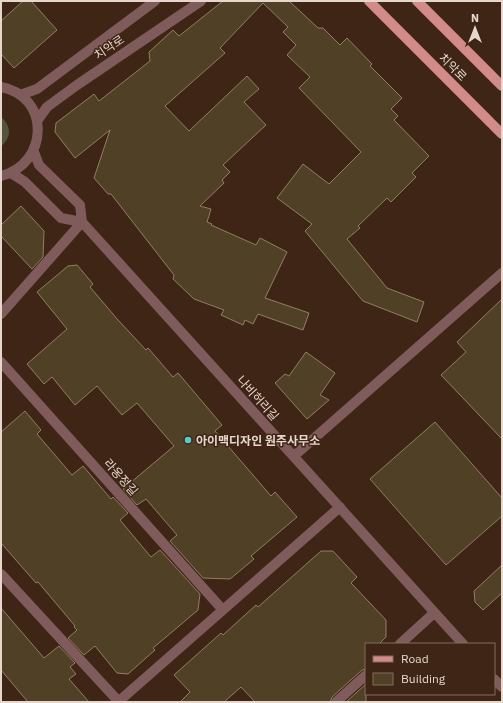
<svg xmlns="http://www.w3.org/2000/svg" width="503" height="703" viewBox="0 0 503 703" font-family="'IBM Plex Sans','Noto Sans KR',sans-serif">
<style>
.green{fill:#53543c}
.building{fill:#504026;stroke:#907f63}
.lines{fill:none;stroke-linecap:round;stroke-linejoin:round}
.minor{stroke:#7f5c5b;stroke-width:10}
.major{stroke:#d28b89;stroke-width:10}
.poi-dot{fill:#52cdcd;stroke:#3e2516;stroke-width:1.5}
.labels{text-anchor:middle;dominant-baseline:central;stroke-width:3;stroke-linejoin:round;paint-order:stroke}
.street-label{font-size:12px;fill:#e7d6cc;stroke:#3e2516}
.poi-label{font-size:12px;font-weight:bold;fill:#e7d6cc;stroke:#3e2516;text-anchor:start}
</style>
<rect width="100%" height="100%" fill="#3e2516"/>
<!-- green -->
<path class="green" d="M 1,117 C 11,125 12,138 1,146 Z"/>
<!-- building -->
<path class="building" d="M 23,1 L 31,1 L 57,30 L 14,68 L 1,54 L 1,21 Z
M 223,1 L 289,1 L 318,28 L 323,28 L 340,45 L 347,38 L 372,64 L 370,66 L 402,98 L 391,109 L 398,116 L 394,120 L 429,156 L 412,173 L 416,177 L 391,202 L 387,198 L 358,226 L 360,228 L 347,239 L 387,288 L 424,302 L 417,322 L 363,301 L 305,231 L 312,224 L 277,198 L 303,164 L 329,184 L 361,152 L 299,88 L 310,77 L 287,55 L 296,45 L 283,32 L 288,27 L 263,3 L 220,48 L 225,53 L 165,106 L 189,131 L 247,76 L 259,89 L 244,102 L 266,125 L 223,165 L 230,172 L 222,180 L 224,183 L 200,206 L 211,209 L 207,222 L 212,224 L 211,225 L 256,245 L 260,238 L 287,252 L 265,298 L 309,313 L 303,330 L 258,314 L 253,324 L 245,320 L 243,325 L 221,315 L 224,310 L 194,299 L 173,279 L 174,275 L 111,194 L 108,194 L 94,178 L 110,130 L 75,158 L 55,132 L 56,123 L 94,94 L 99,101 L 150,61 L 149,52 L 173,30 L 179,36 Z
M 21,206 L 44,231 L 43,257 L 32,269 L 1,236 L 1,225 Z
M 77,265 L 93,284 L 90,287 L 118,320 L 146,350 L 148,348 L 173,377 L 178,373 L 222,425 L 215,431 L 271,496 L 275,492 L 297,517 L 251,556 L 254,559 L 230,579 L 203,578 L 170,541 L 177,535 L 146,499 L 137,505 L 123,489 L 174,446 L 137,403 L 122,415 L 97,386 L 75,405 L 52,377 L 44,384 L 27,364 L 67,329 L 37,292 L 68,266 Z
M 502,299 L 502,439 L 441,375 L 466,352 L 457,342 Z
M 306,352 L 335,373 L 320,395 L 329,400 L 307,419 L 275,383 L 285,374 L 289,376 Z
M 25,411 L 41,430 L 37,434 L 72,475 L 83,466 L 111,499 L 113,497 L 128,513 L 120,520 L 151,557 L 160,550 L 200,594 L 198,610 L 153,648 L 155,650 L 128,674 L 117,673 L 95,646 L 84,655 L 68,638 L 77,630 L 74,627 L 75,626 L 38,582 L 36,583 L 1,543 L 1,432 Z
M 435,422 L 502,498 L 502,516 L 446,565 L 370,479 Z
M 321,551 L 333,551 L 357,577 L 351,583 L 386,620 L 386,637 L 379,644 L 366,644 L 366,669 L 362,670 L 332,697 L 330,702 L 255,702 L 241,687 L 224,702 L 180,702 L 190,692 L 174,675 L 221,633 L 223,635 L 256,605 L 258,607 Z
M 502,565 L 502,593 L 483,610 L 475,602 L 474,591 Z
M 1,608 L 44,658 L 59,646 L 75,663 L 70,667 L 76,674 L 69,679 L 89,702 L 28,702 L 1,670 Z
M 366,684 L 366,702 L 346,702 Z"/>
<g class="lines">
<!-- minor -->
<path class="minor" d="M 1,87 C 51,96 49,164 1,176
M 20,95 L 37,89 L 155,1
M 37,121 L 47,107 L 77,85 L 201,1
M 34,152 L 39,165 L 80,205 L 82,222
M 11,173 L 25,182 L 61,218 L 82,222
M 82,222 L 463,644
M 1,314 L 82,222
M 1,362 L 222,609
M 294,456 L 502,273
M 1,574 L 119,702
M 400,644 L 434,613
M 494,679 L 502,687
M 118,702 L 340,507
M 336,702 L 366,675"/>
<!-- major -->
<path class="major" d="M 369,1 L 502,134
M 417,1 L 502,86"/>
</g>
<!-- markers -->
<circle class="poi-dot" cx="188" cy="440" r="4"/>
<g class="labels">
<!-- street labels -->
<g class="street-label">
<text transform="translate(109 47) rotate(-34)">치악로</text>
<text transform="translate(453 67) rotate(45)">치악로</text>
<text transform="translate(258 398) rotate(48)">나비허리길</text>
<text transform="translate(121 477) rotate(48)">라옹정길</text>
</g>
<!-- poi labels -->
<g class="poi-label">
<text x="196" y="440">아이맥디자인 원주사무소</text>
</g>
</g>
<!-- border -->
<rect width="503" height="703" fill="none" stroke="#e7d6cc" stroke-width="4"/>
<!-- legend -->
<rect x="365" y="643" width="130" height="52" fill="#3e2516" stroke="#826c5f"/>
<rect x="373" y="656" width="20" height="6" fill="#d28b89" stroke="#826c5f"/>
<text x="401" y="663" font-size="12" fill="#e7d6cc">Road</text>
<rect x="373" y="673" width="20" height="12" fill="#504026" stroke="#826c5f"/>
<text x="401" y="683" font-size="12" fill="#e7d6cc">Building</text>
<!-- north arrow -->
<g transform="translate(475 28)" stroke="#3e2516" stroke-width="3" paint-order="stroke">
<path d="M0-3L7 15L0 10L-7 15Z" fill="#e7d6cc"/>
<text y="-6" font-size="11" font-weight="bold" text-anchor="middle" fill="#e7d6cc">N</text>
</g>
</svg>
